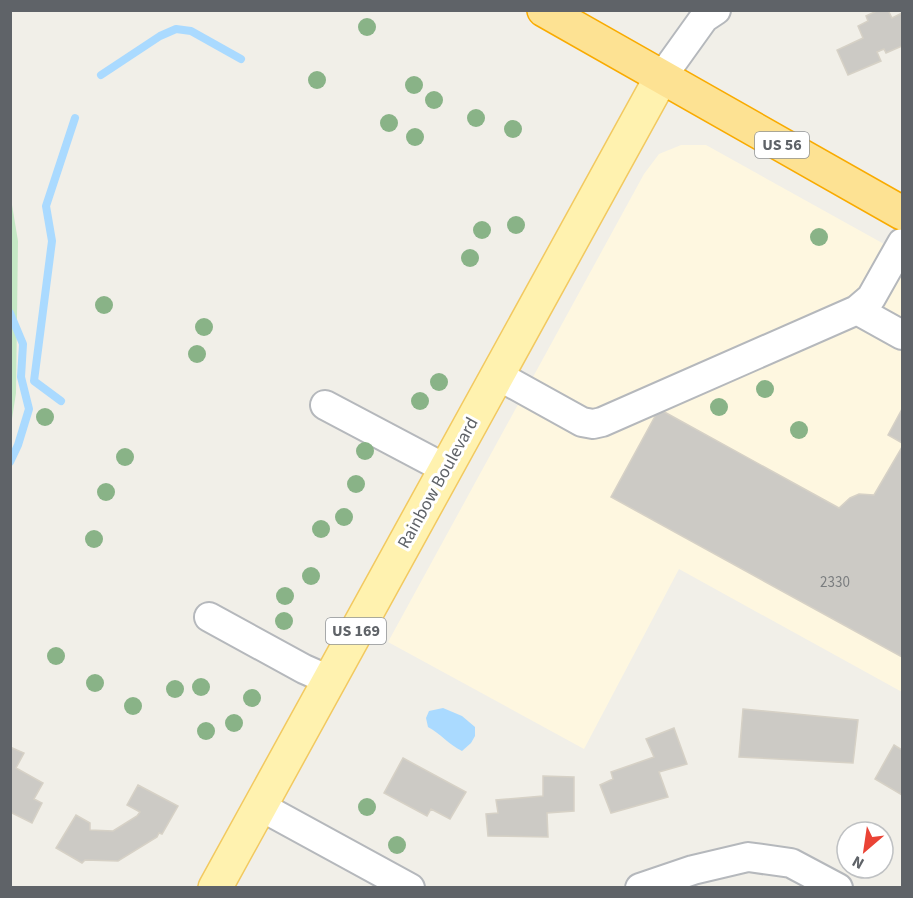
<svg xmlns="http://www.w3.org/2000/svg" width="913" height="898" viewBox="0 0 913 898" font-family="'Source Sans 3',sans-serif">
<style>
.commercial{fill:#fef7e0}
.green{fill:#c5e8c5}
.water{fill:#aadaff}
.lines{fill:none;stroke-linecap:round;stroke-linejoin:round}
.stream{stroke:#aadaff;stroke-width:8}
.building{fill:#cccac5;stroke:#d6d1c6;stroke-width:1.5}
.minor-casing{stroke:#b5b8bc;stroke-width:32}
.major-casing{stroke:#f2c960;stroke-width:36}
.highway-casing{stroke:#f9ab00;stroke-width:36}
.minor{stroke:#fff;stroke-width:28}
.major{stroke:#fff2af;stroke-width:33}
.highway{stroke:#fde293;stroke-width:33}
.tree{fill:#89b387}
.labels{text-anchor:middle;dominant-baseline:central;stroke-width:6;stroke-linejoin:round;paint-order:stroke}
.number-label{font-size:15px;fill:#7a7d7f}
.shield{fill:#fff;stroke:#8f9295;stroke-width:1.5}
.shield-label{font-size:16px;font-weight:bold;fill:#5f6368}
.street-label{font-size:18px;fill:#5f6368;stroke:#fff}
</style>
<rect width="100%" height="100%" fill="#f1efe8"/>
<!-- commercial -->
<path class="commercial" d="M 681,145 L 706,145 L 902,254 L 902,692 L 679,569 L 584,749 L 388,642 L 644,174 L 659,154 Z"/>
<!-- green -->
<path class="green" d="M 10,193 L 18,241 L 16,393 L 11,425 Z"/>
<!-- water -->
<path class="water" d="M 443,708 L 462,716 L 475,727 L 475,736 L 471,743 L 462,751 C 448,744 441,734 428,727 L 426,718 L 429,711 Z"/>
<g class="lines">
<!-- stream -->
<path class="stream" d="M 101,75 L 160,36 L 176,29 L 191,31 L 241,59
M 10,313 L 23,344 L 21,377 L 29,409 L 18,445 L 10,462
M 61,401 L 34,381 L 52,241 L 46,206 L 75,118"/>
</g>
<!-- building -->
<path class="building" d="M 879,10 L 888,10 L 892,18 L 902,13 L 902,46 L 886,53 L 884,49 L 877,52 L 881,61 L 848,75 L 837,50 L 863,38 L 858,26 L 868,21 L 866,16 Z
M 659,409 L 839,508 L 850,498 L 859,494 L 874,495 L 902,447 L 902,657 L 611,497 Z
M 902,409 L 902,443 L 888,435 Z
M 743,709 L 858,720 L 853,763 L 739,757 Z
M 674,728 L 687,764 L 659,772 L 668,797 L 611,813 L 600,785 L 613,779 L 611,772 L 654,757 L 646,739 Z
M 894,745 L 902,750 L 902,795 L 875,779 Z
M 10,747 L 24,753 L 16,768 L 43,783 L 34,799 L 42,803 L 32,823 L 10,812 Z
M 403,758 L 466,792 L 450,819 L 431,809 L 427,816 L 384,793 Z
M 543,776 L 574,777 L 574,811 L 547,813 L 548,837 L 488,836 L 486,814 L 498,813 L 496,800 L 543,796 Z
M 138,785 L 178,806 L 162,834 L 159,833 L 157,837 L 118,861 L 85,860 L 82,863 L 56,848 L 76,815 L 90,823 L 90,830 L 113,831 L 137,816 L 140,812 L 127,805 Z"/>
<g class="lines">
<defs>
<path id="minor" d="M 661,78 L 704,18 L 716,10
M 902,243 L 871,298 L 857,310 L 902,335
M 497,375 L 582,422 L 593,424 L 602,422 L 857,310
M 325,405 L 446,469
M 209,617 L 304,669 L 329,680
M 260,806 L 410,888
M 640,888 L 693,870 L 748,857 L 791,863 L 838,888"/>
<path id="major" d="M 215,888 L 661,78"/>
<path id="highway" d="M 544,10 L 902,213"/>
</defs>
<!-- minor casing -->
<use href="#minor" class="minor-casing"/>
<!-- major casing -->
<use href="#major" class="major-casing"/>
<!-- highway casing -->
<use href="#highway" class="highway-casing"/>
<!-- minor -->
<use href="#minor" class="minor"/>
<!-- major -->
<use href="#major" class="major"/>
<!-- highway -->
<use href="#highway" class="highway"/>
</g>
<!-- trees -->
<g class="tree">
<circle cx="367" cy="27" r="9"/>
<circle cx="317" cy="80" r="9"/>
<circle cx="414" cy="85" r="9"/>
<circle cx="434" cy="100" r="9"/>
<circle cx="476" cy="118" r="9"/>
<circle cx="389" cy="123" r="9"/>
<circle cx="513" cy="129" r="9"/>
<circle cx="415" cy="137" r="9"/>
<circle cx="516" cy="225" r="9"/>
<circle cx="482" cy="230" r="9"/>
<circle cx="819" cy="237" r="9"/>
<circle cx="470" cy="258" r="9"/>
<circle cx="104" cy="305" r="9"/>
<circle cx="204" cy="327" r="9"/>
<circle cx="197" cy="354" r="9"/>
<circle cx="439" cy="382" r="9"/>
<circle cx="765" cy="389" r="9"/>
<circle cx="420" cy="401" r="9"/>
<circle cx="719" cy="407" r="9"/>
<circle cx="45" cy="417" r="9"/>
<circle cx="799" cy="430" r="9"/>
<circle cx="365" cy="451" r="9"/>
<circle cx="125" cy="457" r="9"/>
<circle cx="356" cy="484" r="9"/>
<circle cx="106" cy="492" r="9"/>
<circle cx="344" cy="517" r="9"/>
<circle cx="321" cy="529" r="9"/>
<circle cx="94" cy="539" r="9"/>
<circle cx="311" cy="576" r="9"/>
<circle cx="285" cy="596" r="9"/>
<circle cx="284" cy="621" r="9"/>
<circle cx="56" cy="656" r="9"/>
<circle cx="95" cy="683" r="9"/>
<circle cx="201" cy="687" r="9"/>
<circle cx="175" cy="689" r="9"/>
<circle cx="252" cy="698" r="9"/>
<circle cx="133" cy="706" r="9"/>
<circle cx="234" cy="723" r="9"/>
<circle cx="206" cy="731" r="9"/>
<circle cx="367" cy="807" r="9"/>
<circle cx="397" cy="845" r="9"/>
</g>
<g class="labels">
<!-- number labels -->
<g class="number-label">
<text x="835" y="582">2330</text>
</g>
<!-- shield labels -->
<g class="shield">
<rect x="755" y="132" width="54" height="26" rx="4.5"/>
<rect x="326" y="618" width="60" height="26" rx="4.5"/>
</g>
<g class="shield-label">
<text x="782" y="145">US 56</text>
<text x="356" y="631">US 169</text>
</g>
<!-- street labels -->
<g class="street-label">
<text transform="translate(438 483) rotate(-61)">Rainbow Boulevard</text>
</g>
</g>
<!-- border -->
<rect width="913" height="898" fill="none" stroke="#5f6368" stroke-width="24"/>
<!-- north arrow -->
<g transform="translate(865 850) rotate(209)"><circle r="28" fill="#ffffff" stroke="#bfc1c3" stroke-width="1.5"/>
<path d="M0-4.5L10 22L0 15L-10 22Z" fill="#ea4335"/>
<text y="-9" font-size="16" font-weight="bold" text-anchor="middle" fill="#5f6368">N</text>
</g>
</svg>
